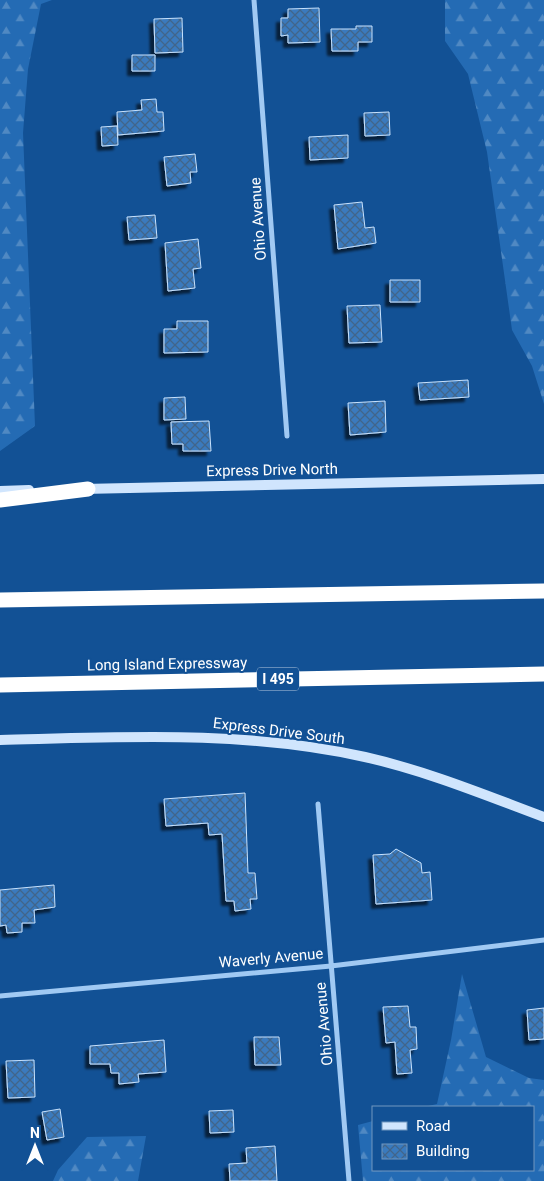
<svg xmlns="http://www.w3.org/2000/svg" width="544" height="1181" viewBox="0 0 544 1181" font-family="Roboto,sans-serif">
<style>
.forest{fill:url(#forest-firs)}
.building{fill:url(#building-cross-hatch);stroke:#c8e2fd;filter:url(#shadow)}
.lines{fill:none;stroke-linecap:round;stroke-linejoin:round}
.street{stroke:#a0c9f3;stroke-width:5}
.secondary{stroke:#d0e5fd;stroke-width:10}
.highway{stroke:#fff;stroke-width:15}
.labels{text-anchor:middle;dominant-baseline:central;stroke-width:4;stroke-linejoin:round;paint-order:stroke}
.shield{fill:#125195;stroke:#b8cbdf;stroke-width:1}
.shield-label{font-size:14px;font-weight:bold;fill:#fff}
.street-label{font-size:15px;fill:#fff;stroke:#125195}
</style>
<defs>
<pattern id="forest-firs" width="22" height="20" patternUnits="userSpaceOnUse" patternTransform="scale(1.25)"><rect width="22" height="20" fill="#246bb4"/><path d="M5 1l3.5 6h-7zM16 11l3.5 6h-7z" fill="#5089c3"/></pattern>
<pattern id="building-cross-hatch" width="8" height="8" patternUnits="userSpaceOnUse" patternTransform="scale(1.25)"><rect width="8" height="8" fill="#3a7abd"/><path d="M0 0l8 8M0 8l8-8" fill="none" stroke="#42658a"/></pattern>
<filter id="shadow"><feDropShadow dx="-4.5" dy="4.5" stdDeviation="1" flood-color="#0009"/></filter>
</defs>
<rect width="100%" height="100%" fill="#125195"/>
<!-- forest -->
<path class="forest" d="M 0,0 L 52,0 L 41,4 L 28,69 L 23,133 L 35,426 L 0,451 Z
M 445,0 L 544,0 L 544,404 L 532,366 L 512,330 L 487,152 L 468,74 L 445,41 Z
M 462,974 L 486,1057 L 529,1078 L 544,1080 L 544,1181 L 363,1181 L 358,1125 L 373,1121 L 373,1170 L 533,1170 L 533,1107 L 424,1107 L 437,1104 L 451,1040 Z
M 146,1136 L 138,1181 L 53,1181 L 58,1170 L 87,1137 Z"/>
<!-- building -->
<path class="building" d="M 319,8 L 320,42 L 288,43 L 288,35 L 281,36 L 281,18 L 288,18 L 288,9 Z
M 182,18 L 183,52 L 155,53 L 154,19 Z
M 356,26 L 372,26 L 372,42 L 358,42 L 358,51 L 332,51 L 331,29 L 356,29 Z
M 132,55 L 155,55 L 155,71 L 132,71 Z
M 156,99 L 157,112 L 163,112 L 164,131 L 118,135 L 117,112 L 142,110 L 141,100 Z
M 389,112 L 390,135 L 365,136 L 364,113 Z
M 117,126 L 118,145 L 102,146 L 101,127 Z
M 348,135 L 348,158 L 310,160 L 309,137 Z
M 195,154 L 197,172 L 190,172 L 191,183 L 167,186 L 164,157 Z
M 362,202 L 365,228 L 374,227 L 376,243 L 338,249 L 334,205 Z
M 155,215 L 157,238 L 129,240 L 127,217 Z
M 198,239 L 201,268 L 193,269 L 195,288 L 168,291 L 165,243 Z
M 390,280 L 420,280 L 420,302 L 390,302 Z
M 380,305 L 382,342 L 349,343 L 347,306 Z
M 177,321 L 208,321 L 208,352 L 164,353 L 164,329 L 177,329 Z
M 468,380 L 469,397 L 420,400 L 418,383 Z
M 185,397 L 186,419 L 164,420 L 164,398 Z
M 385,401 L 386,432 L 350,435 L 348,403 Z
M 209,421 L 211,451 L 183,451 L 183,444 L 172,444 L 171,422 Z
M 245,793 L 248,873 L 255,873 L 257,899 L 250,899 L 251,909 L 235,911 L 234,901 L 226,901 L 222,834 L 209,835 L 208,823 L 166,826 L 164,799 Z
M 396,849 L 421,863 L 422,873 L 430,872 L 432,900 L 376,904 L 373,855 L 390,854 Z
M 54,885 L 55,907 L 34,910 L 35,923 L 22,923 L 22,932 L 7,933 L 6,925 L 0,926 L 0,890 Z
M 408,1006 L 410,1027 L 416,1027 L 417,1049 L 410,1050 L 412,1073 L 397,1074 L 395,1042 L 386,1043 L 383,1007 Z
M 544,1008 L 544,1039 L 529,1040 L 527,1010 Z
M 254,1037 L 279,1037 L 281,1065 L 255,1065 Z
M 164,1040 L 166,1072 L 138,1074 L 139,1082 L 119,1084 L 119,1073 L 111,1073 L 110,1064 L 90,1064 L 90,1046 Z
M 34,1060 L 35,1097 L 8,1098 L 6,1061 Z
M 60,1109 L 64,1137 L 47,1140 L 42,1112 Z
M 233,1110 L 234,1132 L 210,1133 L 209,1111 Z
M 275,1146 L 277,1181 L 230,1181 L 229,1164 L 247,1163 L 246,1148 Z"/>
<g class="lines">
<!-- street -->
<path class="street" d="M 254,0 L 287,436
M 318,804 L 349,1181
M 0,996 L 331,966 L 544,940"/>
<!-- secondary -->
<path class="secondary" d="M 83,489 L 544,479
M 0,491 L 29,490
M 0,740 C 122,737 245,730 365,757 C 427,771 485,795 544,817"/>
<!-- highway -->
<path class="highway" d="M 0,500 L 88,489
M 0,600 L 544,591
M 0,685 L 544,674"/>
</g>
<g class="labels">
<!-- shield labels -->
<rect class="shield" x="257" y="667.5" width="42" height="23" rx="4"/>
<g class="shield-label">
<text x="278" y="679">I 495</text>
</g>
<!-- street labels -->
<g class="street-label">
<text transform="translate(258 219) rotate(-94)">Ohio Avenue</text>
<text transform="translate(272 470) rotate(-1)">Express Drive North</text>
<text transform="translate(167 664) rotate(-1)">Long Island Expressway</text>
<text transform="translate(279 731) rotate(7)">Express Drive South</text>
<text transform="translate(271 958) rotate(-5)">Waverly Avenue</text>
<text transform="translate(324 1024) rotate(-95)">Ohio Avenue</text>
</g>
</g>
<!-- legend -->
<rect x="372" y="1106" width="162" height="65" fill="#125195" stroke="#7197bf"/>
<rect x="382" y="1122" width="25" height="8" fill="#d0e5fd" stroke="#7197bf"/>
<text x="416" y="1131" font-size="15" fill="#ffffff">Road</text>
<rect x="382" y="1144" width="25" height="15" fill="url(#building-cross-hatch)" stroke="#7197bf"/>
<text x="416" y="1156" font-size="15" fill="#ffffff">Building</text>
<!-- north arrow -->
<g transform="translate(35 1146)" stroke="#125195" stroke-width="4" paint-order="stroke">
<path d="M0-4L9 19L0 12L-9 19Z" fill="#ffffff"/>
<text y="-8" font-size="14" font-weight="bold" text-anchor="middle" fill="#ffffff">N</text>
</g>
</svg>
